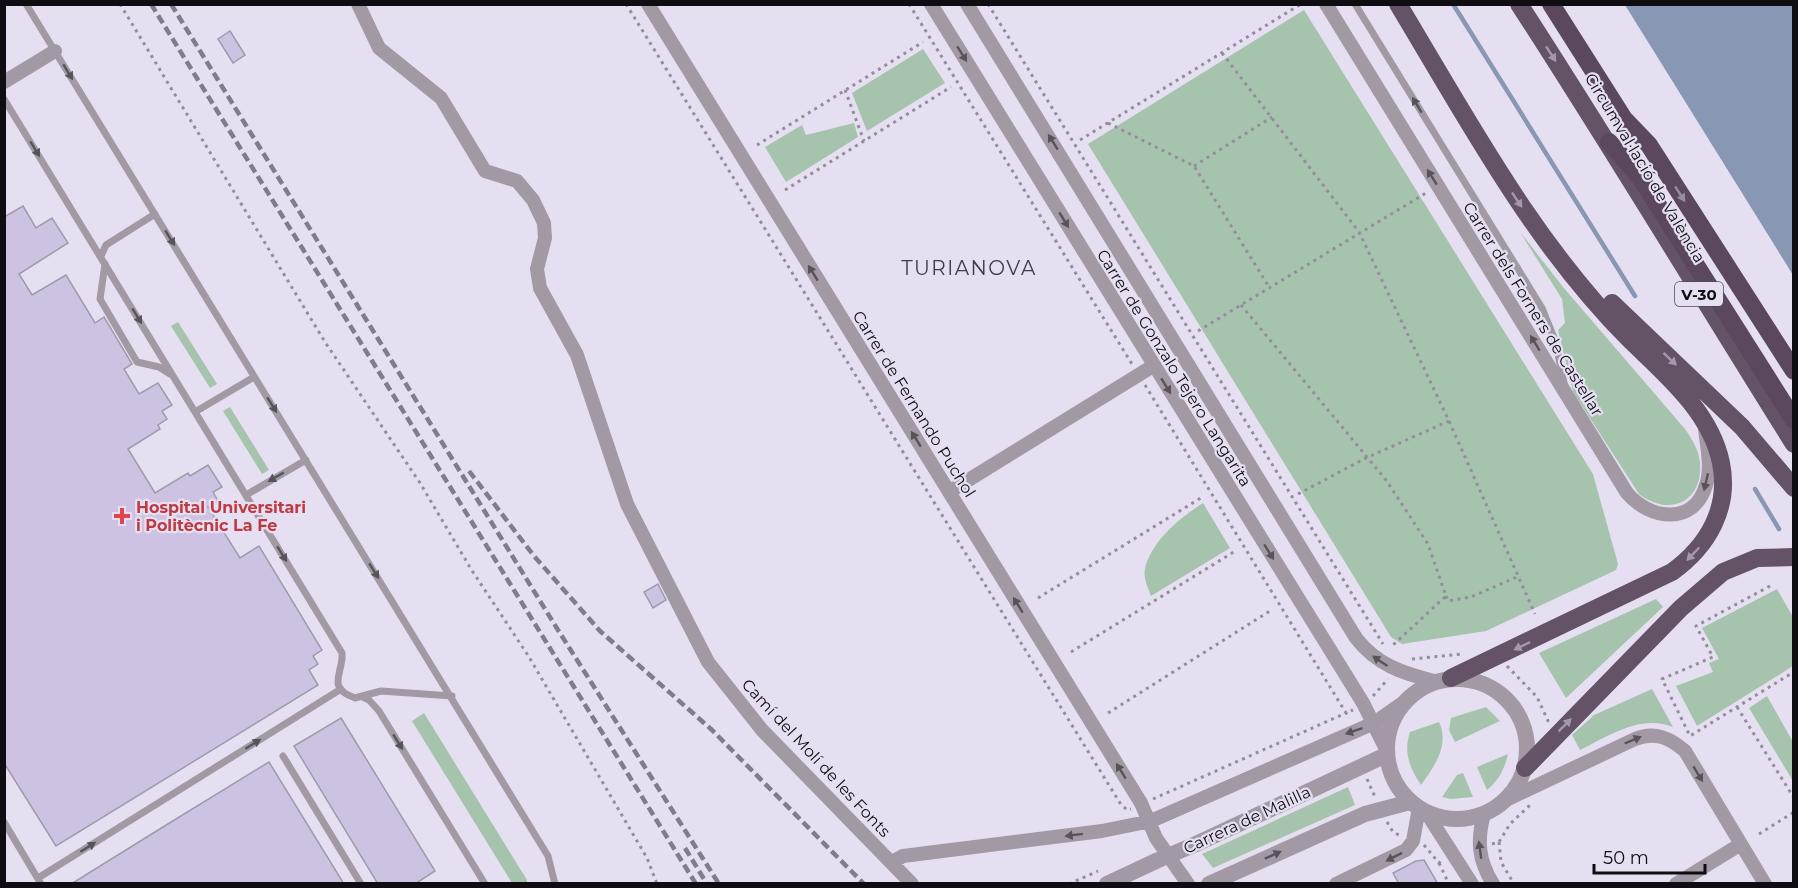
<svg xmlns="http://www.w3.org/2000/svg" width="1798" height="888" viewBox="0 0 1798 888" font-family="Montserrat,sans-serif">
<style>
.green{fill:#a6c4ad}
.water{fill:#8898b4}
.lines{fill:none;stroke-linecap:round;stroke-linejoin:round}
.stream{stroke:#8898b4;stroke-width:4.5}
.building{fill:#cdc2e1;stroke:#a09aac;stroke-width:1.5}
.path{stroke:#938e9b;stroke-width:3;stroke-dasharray:3 4.5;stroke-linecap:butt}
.service{stroke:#a399a4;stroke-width:7}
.minor{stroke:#a399a4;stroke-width:14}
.tertiary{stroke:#a399a4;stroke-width:16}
.trunk{stroke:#645267;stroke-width:18}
.motorway{stroke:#5b475e;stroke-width:18}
.rail{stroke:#817c89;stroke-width:4.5;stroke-dasharray:9 4.5;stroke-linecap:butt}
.tertiary-bridge{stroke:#a399a4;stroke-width:16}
.oneway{fill:#59525b}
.oneway2{fill:#a498ac}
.oneway3{fill:#998ba0}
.health-dot{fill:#e0444e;stroke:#e5dff1;stroke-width:2}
.labels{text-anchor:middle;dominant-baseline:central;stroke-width:4.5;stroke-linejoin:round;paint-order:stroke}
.shield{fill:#e5dff1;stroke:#4f4b55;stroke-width:1.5}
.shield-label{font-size:15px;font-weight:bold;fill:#0f0c12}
.street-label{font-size:16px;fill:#0f0c12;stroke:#e5dff1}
.health-label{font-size:16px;font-weight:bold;fill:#be3a42;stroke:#e5dff1;text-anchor:start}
.quarter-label{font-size:20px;letter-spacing:1.5px;fill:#413c4b;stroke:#e5dff1}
</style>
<rect width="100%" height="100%" fill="#e5dff1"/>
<!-- green -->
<path class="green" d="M 1304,10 L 1593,474 L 1618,564 L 1616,570 L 1486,631 L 1402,644 L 1391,637 L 1088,144 Z
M 923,49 L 945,83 L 867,131 L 852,93 Z
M 854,123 L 858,137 L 786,182 L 765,147 L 802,125 L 806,135 Z
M 1520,232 L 1563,287 L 1685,429 C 1692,439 1699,450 1700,463 C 1703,503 1669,517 1639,494 L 1573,392 L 1558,330 L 1565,323 L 1562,299 Z
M 178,322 L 217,384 L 210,388 L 171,326 Z
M 230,407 L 269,470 L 262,474 L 223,411 Z
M 1203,503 L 1230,548 L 1151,596 C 1148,588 1143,578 1145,569 C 1151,541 1181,517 1203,503 Z
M 1777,589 L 1793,617 L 1793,666 L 1697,726 L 1676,686 L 1713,672 L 1709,663 L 1719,659 L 1702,628 Z
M 1656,599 L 1663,607 L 1566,698 L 1539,653 Z
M 1652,689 L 1673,727 C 1640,714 1609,736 1580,750 L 1572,735 L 1594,715 Z
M 1767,696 L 1793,742 L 1793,781 L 1749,708 Z
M 1486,707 L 1500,721 L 1455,742 L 1449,730 L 1451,718 Z
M 424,713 L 527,880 L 527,883 L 512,883 L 412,721 Z
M 1439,722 C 1450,745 1434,767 1421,785 C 1410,769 1403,752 1410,732 Z
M 1508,754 C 1504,770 1499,780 1487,790 L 1477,767 Z
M 1463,773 L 1473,797 L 1451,799 L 1442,797 L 1457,775 Z
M 1348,787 L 1355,805 L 1213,868 L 1202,854 Z"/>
<!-- water -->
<path class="water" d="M 1625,5 L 1793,5 L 1793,275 Z"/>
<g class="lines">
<!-- stream -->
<path class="stream" d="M 1453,4 L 1635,296
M 1755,489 L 1779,529"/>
</g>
<!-- building -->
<path class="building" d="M 230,31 L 245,55 L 233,63 L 218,39 Z
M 23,206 L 36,228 L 52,218 L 68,243 L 19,274 L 32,295 L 66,275 L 95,323 L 104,317 L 132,364 L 124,369 L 139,394 L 158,383 L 172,405 L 162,411 L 167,419 L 158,425 L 160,429 L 128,449 L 155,493 L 188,473 L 190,476 L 208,465 L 222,487 L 213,492 L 218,501 L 208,507 L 240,558 L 259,546 L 322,650 L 313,656 L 318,664 L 309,670 L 318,685 L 56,846 L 4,763 L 4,217 Z
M 658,584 L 666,600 L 653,608 L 644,592 Z
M 341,718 L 435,871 L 415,884 L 378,884 L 294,746 Z
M 269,762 L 344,884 L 71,884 L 163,827 Z
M 1424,860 L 1438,884 L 1399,884 L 1393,873 L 1416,861 Z"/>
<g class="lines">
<!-- path -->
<path class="path" d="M 120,4 L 325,342 L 420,483 L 471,569 L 529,657 L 647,858 L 657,884
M 626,4 L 1120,803 L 1127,810 L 1131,809
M 909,4 L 1132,364
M 988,4 L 1383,644
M 1222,53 L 1359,232 L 1449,421 L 1535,614
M 845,90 L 864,141
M 1108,123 L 1194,166 L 1269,287
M 1080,140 L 1301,4
M 757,145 L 923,42
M 1194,166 L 1272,117
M 785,190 L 951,87
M 1241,305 L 1386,480 L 1428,544 L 1446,596 L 1393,645
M 1198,331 L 1426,193
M 1145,385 L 1346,713 L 1353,710
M 1298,494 L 1366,458 L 1449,421
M 1770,586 L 1696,626 L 1713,657 L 1662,679 L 1690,736 L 1792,673 L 1794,676
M 1446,596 L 1448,601 L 1471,597 L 1519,576
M 1038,598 L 1204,496
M 1071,652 L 1237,550
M 1412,659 L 1462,654
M 1507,666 L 1537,697 L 1549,723
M 1373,696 L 1388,679
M 1737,707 L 1794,798
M 1108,713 L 1273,609
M 1367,779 L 1375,797
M 1153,799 L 1346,713 L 1350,718
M 1387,822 L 1393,832 L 1401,836
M 1759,834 L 1794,812
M 1499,842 L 1501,862 L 1514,884
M 1492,844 L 1499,842 L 1510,824 L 1530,805
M 1424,845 L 1439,863 L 1441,861
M 1439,863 L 1449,884
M 1069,884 L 1098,871"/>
<!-- service -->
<path class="service" d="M 26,4 L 548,856 L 555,884
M 1355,4 L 1542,308 L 1555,340 L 1564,383
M 4,99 L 342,653 C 344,672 325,688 355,698 L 381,691 L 452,696
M 101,256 L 106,245 L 155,214
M 105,264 L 100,299 L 137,362 L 159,367 L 170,374
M 195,412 L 254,377
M 246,495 L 306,460
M 363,697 L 369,700 L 379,711 L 485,884
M 283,756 L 361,884
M 4,822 L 41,884
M 38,878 L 341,689"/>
<!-- minor -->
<path class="minor" d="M 358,4 L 379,48 L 441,98 L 485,171 L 517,181 L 533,200 L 544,223 L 545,238 L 537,269 L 540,288 L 577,355 L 627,504 L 708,662 L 762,730 L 912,884
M 648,4 L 1141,803 L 1156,838 L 1188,884
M 931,4 L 1363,703 L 1386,749
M 967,4 L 1356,638 C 1377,665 1402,673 1434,681
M 1326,4 L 1627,493 C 1650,520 1694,526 1706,485 C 1712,468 1707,447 1705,429
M 4,82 L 55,51
M 949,492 L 1153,366
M 1504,801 L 1635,739 C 1655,731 1670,738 1685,751 L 1765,884
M 1426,812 L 1472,884
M 1484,814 C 1477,840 1478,860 1493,884
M 892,862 L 903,856 L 1102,831 L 1151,821 L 1374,723 L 1404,702
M 1336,884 L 1406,850 L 1413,841 L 1419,808
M 1676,884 L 1741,844"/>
<!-- tertiary -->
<path class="tertiary" d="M1387 749a70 70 0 1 1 140 0a70 70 0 1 1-140 0Z
M 1196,844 L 1386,755
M 1107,884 L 1156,861
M 1209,884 L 1365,814 L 1410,802"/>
<!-- trunk -->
<path class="trunk" d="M 1398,4 C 1468,120 1533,243 1630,340 C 1665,374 1711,412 1721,463 C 1730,508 1708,546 1672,572 L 1451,678
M 1519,4 C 1613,149 1702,297 1794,444
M 1612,303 L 1742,427 L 1794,488
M 1525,768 L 1681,608 L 1723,572 L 1757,558 L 1794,557"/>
<!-- motorway -->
<path class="motorway" d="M 1551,4 L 1624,119 L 1649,145 L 1794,371
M 1609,142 L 1640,177 L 1794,420"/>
<!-- rail -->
<path class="rail" d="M 151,4 L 696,884
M 171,4 L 558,630 L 719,884
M 469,471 L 534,556 L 600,631 L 712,730 L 864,884
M 685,848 L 707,884"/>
<!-- tertiary-bridge -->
<path class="tertiary-bridge" d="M 1156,861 L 1196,844"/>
</g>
<!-- one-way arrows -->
<defs><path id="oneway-solid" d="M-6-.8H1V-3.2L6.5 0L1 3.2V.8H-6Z" transform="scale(1.5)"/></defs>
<g class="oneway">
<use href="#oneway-solid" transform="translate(962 54) rotate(58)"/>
<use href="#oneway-solid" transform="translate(68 72) rotate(59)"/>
<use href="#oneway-solid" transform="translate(1417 105) rotate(-121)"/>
<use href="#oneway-solid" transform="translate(1053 142) rotate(-122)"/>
<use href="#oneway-solid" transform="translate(35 149) rotate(59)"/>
<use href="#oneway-solid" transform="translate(1432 177) rotate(-122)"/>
<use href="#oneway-solid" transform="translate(1064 220) rotate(59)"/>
<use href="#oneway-solid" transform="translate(170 238) rotate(58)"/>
<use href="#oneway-solid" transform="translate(813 273) rotate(-122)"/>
<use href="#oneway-solid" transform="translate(137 316) rotate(59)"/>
<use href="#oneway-solid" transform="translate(1535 343) rotate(-121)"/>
<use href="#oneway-solid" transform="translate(1166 386) rotate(58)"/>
<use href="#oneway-solid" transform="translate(272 405) rotate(58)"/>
<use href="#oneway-solid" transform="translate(916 439) rotate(-122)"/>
<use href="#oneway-solid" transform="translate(276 477) rotate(150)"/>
<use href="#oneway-solid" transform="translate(1706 482) rotate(103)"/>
<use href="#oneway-solid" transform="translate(1269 552) rotate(58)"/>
<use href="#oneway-solid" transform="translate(282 554) rotate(58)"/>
<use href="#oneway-solid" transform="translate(374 571) rotate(58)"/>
<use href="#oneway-solid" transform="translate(1018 605) rotate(-121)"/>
<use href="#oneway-solid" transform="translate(1380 661) rotate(-146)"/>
<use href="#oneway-solid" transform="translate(1354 731) rotate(161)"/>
<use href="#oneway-solid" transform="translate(1633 740) rotate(-23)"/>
<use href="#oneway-solid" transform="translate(398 742) rotate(58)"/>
<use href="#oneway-solid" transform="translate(253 744) rotate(-32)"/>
<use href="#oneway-solid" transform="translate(1121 771) rotate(-122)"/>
<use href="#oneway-solid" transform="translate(1698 774) rotate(59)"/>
<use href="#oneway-solid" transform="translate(1074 835) rotate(173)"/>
<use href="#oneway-solid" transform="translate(88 847) rotate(-32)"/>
<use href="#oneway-solid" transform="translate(1480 850) rotate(-98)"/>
<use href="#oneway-solid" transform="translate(1273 855) rotate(-24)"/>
<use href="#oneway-solid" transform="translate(1394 857) rotate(153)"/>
</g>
<g class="oneway2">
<use href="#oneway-solid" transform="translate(1551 54) rotate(57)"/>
<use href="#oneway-solid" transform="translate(1517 200) rotate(56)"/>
<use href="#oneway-solid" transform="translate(1670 359) rotate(43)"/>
<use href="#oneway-solid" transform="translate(1693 554) rotate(134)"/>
<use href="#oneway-solid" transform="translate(1522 646) rotate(154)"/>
<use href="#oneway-solid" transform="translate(1565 725) rotate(-45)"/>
</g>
<use class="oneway3" href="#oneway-solid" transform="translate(1680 194) rotate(57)"/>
<!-- markers -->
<path class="health-dot" d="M119 507h6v6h6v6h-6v6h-6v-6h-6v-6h6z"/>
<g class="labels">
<!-- shield labels -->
<rect class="shield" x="1675" y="282" width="48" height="24" rx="4.5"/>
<g class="shield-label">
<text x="1699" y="294">V-30</text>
</g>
<!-- street labels -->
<g class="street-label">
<text transform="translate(1645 168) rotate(59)">Circumval·lació de València</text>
<text transform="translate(1533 309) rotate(58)">Carrer dels Forners de Castellar</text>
<text transform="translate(1174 368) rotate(58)">Carrer de Gonzalo Tejero Langarita</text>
<text transform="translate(914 404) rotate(58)">Carrer de Fernando Puchol</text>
<text transform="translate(816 758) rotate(47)">Camí del Molí de les Fonts</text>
<text transform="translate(1247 820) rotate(-25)">Carrera de Malilla</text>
</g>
<!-- health labels -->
<g class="health-label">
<text x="136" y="507">Hospital Universitari<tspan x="136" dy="18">i Politècnic La Fe</tspan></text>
</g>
<!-- quarter labels -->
<g class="quarter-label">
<text x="969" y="268">TURIANOVA</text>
</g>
</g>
<!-- border -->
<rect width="1798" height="888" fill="none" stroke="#0f0c12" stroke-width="12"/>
<!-- scale -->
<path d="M1594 864v9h111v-9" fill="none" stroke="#0f0c12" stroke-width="3"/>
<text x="1603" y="864" font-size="18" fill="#0f0c12" stroke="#e5dff1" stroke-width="4.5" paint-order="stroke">50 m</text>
</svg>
